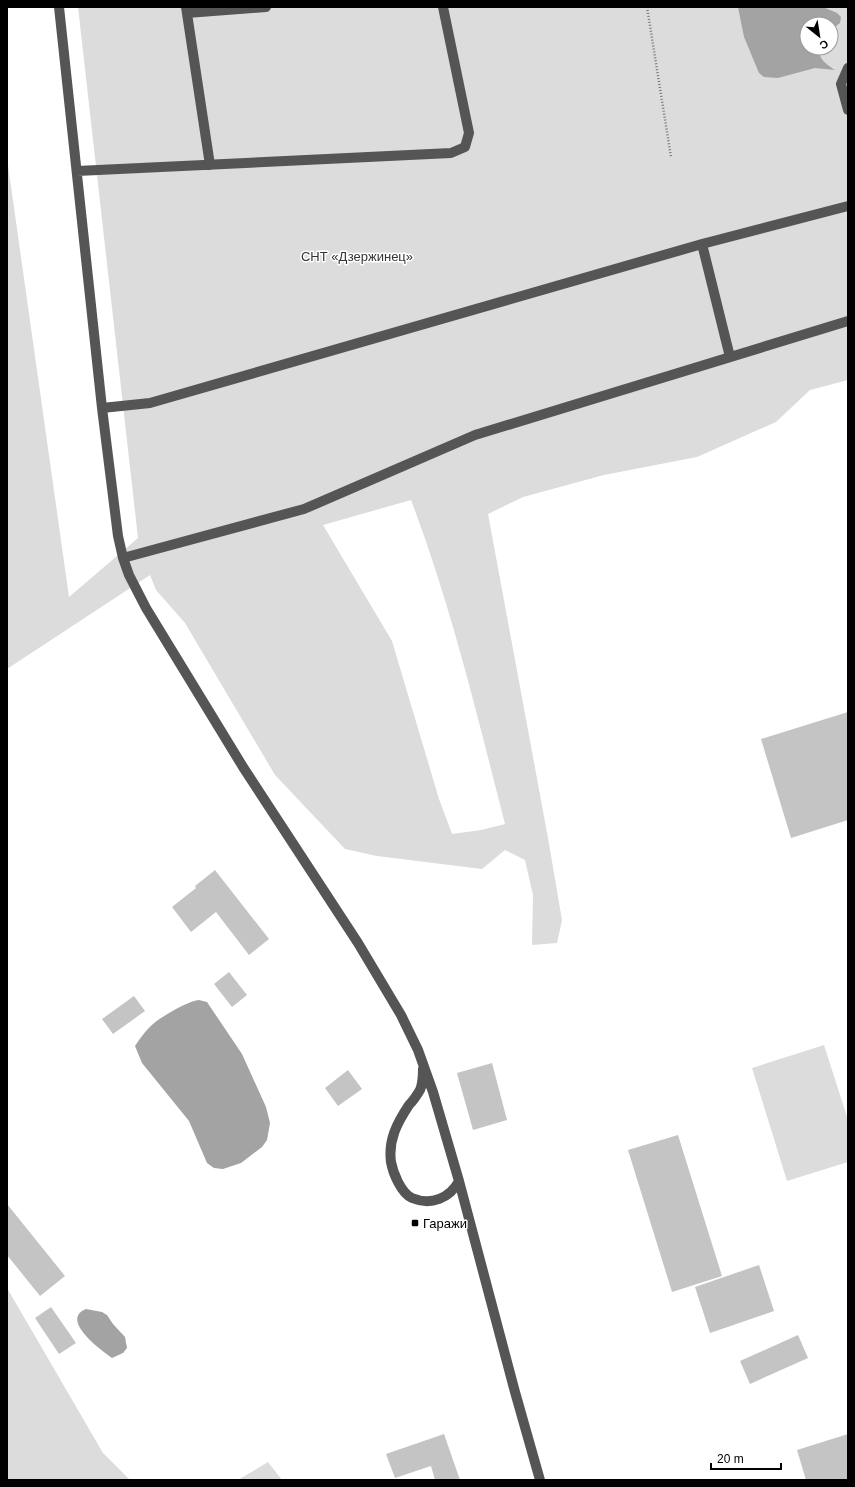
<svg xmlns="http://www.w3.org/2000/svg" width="855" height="1487" viewBox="0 0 855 1487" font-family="Arial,sans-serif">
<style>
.green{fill:#dcdcdc;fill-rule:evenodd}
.water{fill:#a3a3a3}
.building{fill:#c4c4c4}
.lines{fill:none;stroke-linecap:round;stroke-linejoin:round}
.path{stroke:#777;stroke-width:2.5;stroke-dasharray:1 2;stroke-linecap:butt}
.minor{stroke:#555;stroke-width:10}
.poi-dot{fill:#000;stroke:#fff;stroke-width:1.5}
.labels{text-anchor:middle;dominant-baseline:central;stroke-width:3;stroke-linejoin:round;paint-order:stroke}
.park-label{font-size:13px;fill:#333;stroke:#fff}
.poi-label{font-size:13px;fill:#000;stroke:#fff;text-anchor:start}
</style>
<rect width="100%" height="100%" fill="#fff"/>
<!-- green -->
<path class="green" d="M 78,7 L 848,7 L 848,380 L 810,390 L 776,422 L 697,457 L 604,475 L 523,497 L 488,514 L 548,838 L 562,920 L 557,943 L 532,945 L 533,895 L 525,860 L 505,850 L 482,869 L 377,856 L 345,849 L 275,775 L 185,623 L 156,590 L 150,575 L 7,669 L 7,158 L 69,597 L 138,538 ZM 807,24 L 831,24 L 831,48 L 807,48 ZM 411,500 C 451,605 477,715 505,824 L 481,830 L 452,834 L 439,799 L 392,641 L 323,525 Z
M 824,1045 L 848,1120 L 848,1162 L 787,1181 L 752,1068 Z
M 7,1288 L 103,1453 L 130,1480 L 7,1480 Z
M 268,1462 L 282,1480 L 238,1480 Z"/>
<!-- water -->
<path class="water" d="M 738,7 L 823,7 L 837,13 L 841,17 L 840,23 L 831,30 L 831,24 L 807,24 L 807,48 L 820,48 C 817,59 828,65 835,70 L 815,68 L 778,78 L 764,77 L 759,73 L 744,37 Z
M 199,1000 L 207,1002 L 242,1054 L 266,1107 L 270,1123 L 267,1140 L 262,1147 L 241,1163 L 223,1169 L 214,1168 L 207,1163 L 189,1121 L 142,1063 L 135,1046 C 149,1025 155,1021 176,1009 C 184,1005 191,1001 199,1000 Z
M 86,1309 L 102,1312 L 107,1315 L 113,1324 L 125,1337 L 127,1348 L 123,1353 L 112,1358 C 102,1351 59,1320 86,1309 Z"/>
<!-- building -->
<path class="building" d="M 848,712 L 848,820 L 791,838 L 761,739 Z
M 215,870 L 269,939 L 249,955 L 216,912 L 191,932 L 172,907 L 196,888 L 195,886 Z
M 229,972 L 247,995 L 232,1007 L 214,984 Z
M 134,996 L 145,1011 L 113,1034 L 102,1019 Z
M 492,1063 L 507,1120 L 473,1130 L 457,1073 Z
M 348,1070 L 362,1089 L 338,1106 L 325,1088 Z
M 678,1135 L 722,1276 L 672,1292 L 628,1150 Z
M 7,1204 L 65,1276 L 40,1296 L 7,1255 Z
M 759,1265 L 774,1311 L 710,1333 L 695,1287 Z
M 51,1307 L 76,1343 L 59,1354 L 35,1318 Z
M 798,1335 L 808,1358 L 750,1384 L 740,1361 Z
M 444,1434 L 460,1480 L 435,1480 L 431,1466 L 395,1478 L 386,1454 Z
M 848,1434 L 848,1480 L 806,1480 L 797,1450 Z"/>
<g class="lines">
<!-- path -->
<path class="path" d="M 647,7 L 671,157"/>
<!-- minor -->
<path class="minor" d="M 59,7 L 102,408 L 118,536 L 123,558 L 129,575 L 146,608 L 243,767 L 358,943 L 401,1015 L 418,1050 L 433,1092 L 459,1181 L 515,1392 L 540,1480
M 186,7 L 210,165
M 187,13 L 266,7
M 848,68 L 841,84 L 848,110
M 77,171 L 451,153 L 465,147 L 469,133 L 443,7
M 730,357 L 702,244 L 848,206
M 102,408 L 150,403 L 702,244
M 123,558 L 304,509 L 475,435 L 848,321
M 423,1069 C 423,1076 423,1083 420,1090 C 417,1095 413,1101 409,1105 C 397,1123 388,1140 391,1162 C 393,1173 401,1193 412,1198 C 431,1206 450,1198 459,1181"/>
</g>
<!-- markers -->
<rect class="poi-dot" x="411" y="1219" width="8" height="8" rx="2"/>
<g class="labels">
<!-- park labels -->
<g class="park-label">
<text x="357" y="256">СНТ «Дзержинец»</text>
</g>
<!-- poi labels -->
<g class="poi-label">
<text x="423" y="1223">Гаражи</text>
</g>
</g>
<!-- border -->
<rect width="855" height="1487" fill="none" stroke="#000000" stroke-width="16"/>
<!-- north arrow -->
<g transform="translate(819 36) rotate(150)"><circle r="19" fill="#ffffff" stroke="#999999"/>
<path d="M0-3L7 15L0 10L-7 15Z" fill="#000000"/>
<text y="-6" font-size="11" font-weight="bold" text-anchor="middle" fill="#000000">С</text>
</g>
<!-- scale -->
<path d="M711 1463v6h70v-6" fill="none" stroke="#000000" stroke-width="2"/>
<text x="717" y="1463" font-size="12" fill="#000000" stroke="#ffffff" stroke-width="3" paint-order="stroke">20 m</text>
</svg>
